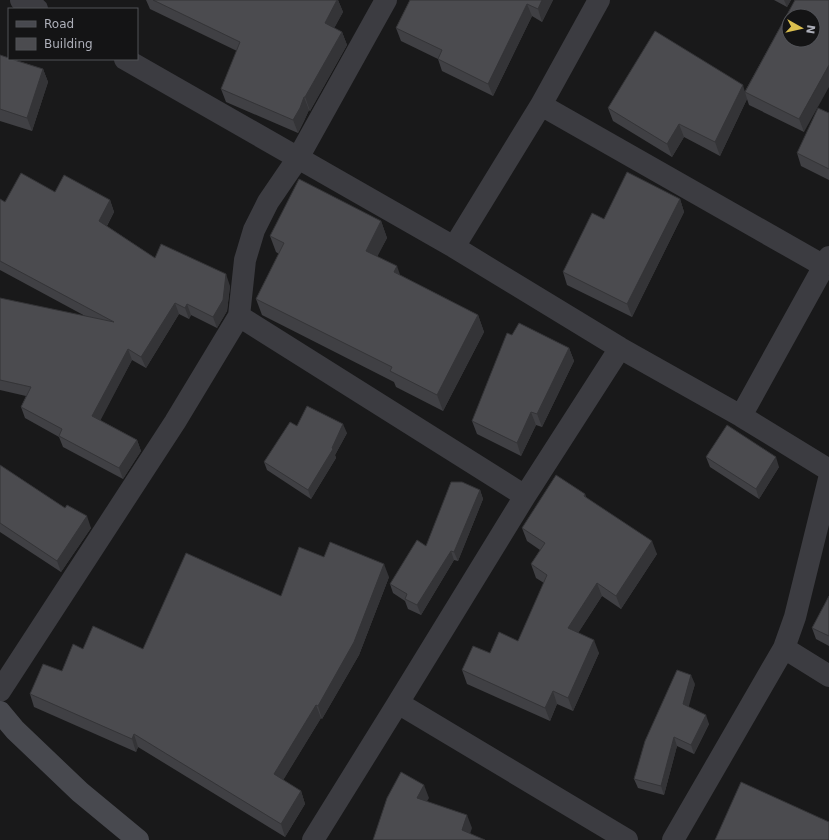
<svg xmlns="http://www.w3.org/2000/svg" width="829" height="840" viewBox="0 0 829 840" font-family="'DejaVu Sans',sans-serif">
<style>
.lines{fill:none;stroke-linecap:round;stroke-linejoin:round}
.street{stroke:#3c3c41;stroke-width:22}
.secondary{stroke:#48494f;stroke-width:22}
.wall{fill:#404044}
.shaded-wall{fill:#343437}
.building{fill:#4b4b4f;stroke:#343437;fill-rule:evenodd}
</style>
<rect width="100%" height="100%" fill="#19191a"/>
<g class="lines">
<!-- street -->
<path class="street" d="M 21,0 L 37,9
M 125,59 L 454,247 L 620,348 L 741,416 L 829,470
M 541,105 L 824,266
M 454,247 L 541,105 L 599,0
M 239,316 L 525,496
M 620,348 L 525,496 L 398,703 L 627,840
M 741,416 L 829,257
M 784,648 L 795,617 L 829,479
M 0,691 L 175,422 L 239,316 L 245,260 L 254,230 L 268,202 L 298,158 L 386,0
M 313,840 L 398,703
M 673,840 L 784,648 L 829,676"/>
<!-- secondary -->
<path class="secondary" d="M 0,712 L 15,730 L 80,792 L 138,840"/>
</g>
<!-- wall -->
<path class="wall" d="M 146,0 L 338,0 L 343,12 L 334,28 L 342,32 L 347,45 L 310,111 L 309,110 L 304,121 L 298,133 L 226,102 L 221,89 L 237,51 L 150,9 Z
M 410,0 L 553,0 L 542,22 L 532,16 L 493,96 L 442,71 L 438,59 L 401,41 L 396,28 Z
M 774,0 L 791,0 L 787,7 Z
M 795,0 L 804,132 L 749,105 L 747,99 L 720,156 L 684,137 L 672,157 L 613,121 L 608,108 L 745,91 Z
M 0,55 L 43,69 L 48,82 L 32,131 L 0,121 Z
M 829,113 L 829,180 L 801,166 L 797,153 Z
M 55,192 L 110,200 L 114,212 L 107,226 L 155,258 L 230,286 L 227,311 L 217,328 L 191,315 L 189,319 L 179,314 L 146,368 L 132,360 L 100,420 L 137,440 L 141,451 L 123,479 L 63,447 L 59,437 L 25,418 L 21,407 L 26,396 L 0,390 L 0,298 L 87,317 L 0,270 L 0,199 L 5,202 Z
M 680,199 L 684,212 L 632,317 L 567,285 L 563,272 L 604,219 Z
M 381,221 L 387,238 L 377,256 L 400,275 L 478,315 L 484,332 L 443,411 L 396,387 L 394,382 L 262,315 L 256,299 L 279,254 L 276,252 L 270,236 Z
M 512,335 L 569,348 L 574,361 L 542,427 L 536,425 L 521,456 L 477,434 L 472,421 Z
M 297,426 L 347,433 L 335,455 L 336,458 L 311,499 L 267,470 L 264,462 Z
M 706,457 L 779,467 L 759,499 L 710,467 Z
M 0,465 L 65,508 L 91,528 L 61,572 L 0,532 Z
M 480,490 L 483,499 L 458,561 L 454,560 L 421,615 L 408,609 L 405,601 L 393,593 L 390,584 Z
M 585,494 L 586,497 L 657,554 L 621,609 L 602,596 L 578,633 L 599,653 L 573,711 L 557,704 L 550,721 L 467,684 L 462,670 L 490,653 L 518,641 L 544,583 L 536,578 L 531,564 L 540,550 L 527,541 L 522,528 Z
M 389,577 L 359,655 L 322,719 L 321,718 L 283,780 L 301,791 L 305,804 L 285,837 L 138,747 L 136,752 L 34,707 L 30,694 L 62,671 L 83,649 L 143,649 L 281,596 Z
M 829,596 L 829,646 L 816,639 L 812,628 Z
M 695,684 L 688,706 L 709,724 L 694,754 L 677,746 L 664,795 L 638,788 L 634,779 Z"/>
<!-- shaded-wall -->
<path class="shaded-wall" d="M 337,0 L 338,0 L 343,12 L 330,36 L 325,23 Z
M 542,0 L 553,0 L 542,22 L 538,9 Z
M 784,0 L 791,0 L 787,7 Z
M 527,4 L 532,16 L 493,96 L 488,84 Z
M 342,32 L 347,45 L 310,111 L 305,97 Z
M 829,65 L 829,87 L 804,132 L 799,119 Z
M 43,69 L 48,82 L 32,131 L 27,118 Z
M 743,85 L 747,99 L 720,156 L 715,142 Z
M 304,97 L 309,110 L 304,121 L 298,133 L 293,120 Z
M 679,124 L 684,137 L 672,157 L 667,144 Z
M 680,199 L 684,212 L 632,317 L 627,304 Z
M 110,200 L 114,212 L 103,233 L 99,221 Z
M 381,221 L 387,238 L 372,267 L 366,251 Z
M 397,266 L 403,283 L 394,272 Z
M 226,274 L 230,286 L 227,311 L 217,328 L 213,317 Z
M 175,303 L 179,314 L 146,368 L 141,357 Z
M 187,304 L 191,315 L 189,319 L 185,308 Z
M 478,315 L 484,332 L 443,411 L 437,395 Z
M 569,348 L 574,361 L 542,427 L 537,414 Z
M 128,349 L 132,360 L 97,427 L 92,416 Z
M 531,412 L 536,425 L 521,456 L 517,443 Z
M 343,424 L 347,433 L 335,455 L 336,458 L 311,499 L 308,490 L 332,448 Z
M 137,440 L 141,451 L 123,479 L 119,468 Z
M 776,457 L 779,467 L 759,499 L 756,489 Z
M 480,490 L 483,499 L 458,561 L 454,552 Z
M 87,516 L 91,528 L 61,572 L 57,561 Z
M 652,541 L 657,554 L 621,609 L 616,596 Z
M 451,551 L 454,560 L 421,615 L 417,605 Z
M 384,564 L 389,577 L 359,655 L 322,719 L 318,706 Z
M 597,583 L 602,596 L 573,641 L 568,628 Z
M 594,640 L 599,653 L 573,711 L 568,698 Z
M 691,675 L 695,684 L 687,713 L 683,704 Z
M 553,691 L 557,704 L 550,721 L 545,708 Z
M 316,705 L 321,718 L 279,787 L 274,774 Z
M 706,715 L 709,724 L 694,754 L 691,745 Z
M 134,734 L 138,747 L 136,752 L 132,739 Z
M 674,737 L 677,746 L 664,795 L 661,786 Z
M 424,785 L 429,798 L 421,811 L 417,798 Z
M 301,791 L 305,804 L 285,837 L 281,824 Z
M 467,815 L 472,828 L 468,840 L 462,830 Z"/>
<!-- building -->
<path class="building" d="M 153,0 L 337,0 L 325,23 L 342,32 L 305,97 L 304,97 L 300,108 L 293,120 L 221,89 L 240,42 Z
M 410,0 L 542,0 L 538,9 L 527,4 L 488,84 L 438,59 L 442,50 L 396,28 Z
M 795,0 L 829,0 L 829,65 L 799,119 L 745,92 ZM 789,16 L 813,16 L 813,40 L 789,40 Z
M 655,31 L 743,85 L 715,142 L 679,124 L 667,144 L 608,108 Z
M 0,55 L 9,58 L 9,59 L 11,59 L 43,69 L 27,118 L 0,109 Z
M 818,108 L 829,113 L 829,169 L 797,153 Z
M 627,172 L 680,199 L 627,304 L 563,272 L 592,213 L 604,219 Z
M 21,173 L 55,192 L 64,175 L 110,200 L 99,221 L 155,258 L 161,244 L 226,274 L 223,300 L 213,317 L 187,304 L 185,308 L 175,303 L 141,357 L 128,349 L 92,416 L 137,440 L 119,468 L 59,436 L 62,429 L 21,407 L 31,387 L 0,380 L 0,298 L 114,322 L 0,261 L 0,199 L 5,202 Z
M 299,179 L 381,221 L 366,251 L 397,266 L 394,272 L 478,315 L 437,395 L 390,371 L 392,367 L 256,299 L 284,243 L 270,236 Z
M 519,323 L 569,348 L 537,414 L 531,412 L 517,443 L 472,421 L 507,333 L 512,335 Z
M 307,406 L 343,424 L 332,448 L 333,449 L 308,490 L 264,462 L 290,422 L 297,426 Z
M 727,425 L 776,457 L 756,489 L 706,457 Z
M 0,465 L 65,508 L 67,505 L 87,516 L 57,561 L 0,523 Z
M 556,475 L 585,494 L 584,496 L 652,541 L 616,596 L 597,583 L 568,628 L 594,640 L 568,698 L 553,691 L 545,708 L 462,670 L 473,646 L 490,653 L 499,632 L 518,641 L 547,575 L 531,564 L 545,543 L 522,528 Z
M 451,482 L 462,482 L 480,490 L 454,552 L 451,551 L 417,605 L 405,599 L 407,594 L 390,584 L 417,540 L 426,546 Z
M 330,542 L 384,564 L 354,642 L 318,706 L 316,705 L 274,774 L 301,791 L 281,824 L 134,734 L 132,739 L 30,694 L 43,664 L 62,671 L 73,644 L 83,649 L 93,626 L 143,649 L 186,553 L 281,596 L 299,547 L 324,557 Z
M 829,596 L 829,636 L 812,628 Z
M 677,670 L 691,675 L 683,704 L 706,715 L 691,745 L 674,737 L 661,786 L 634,779 L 645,741 Z
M 401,772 L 424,785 L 417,798 L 467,815 L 462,830 L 485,840 L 373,840 L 387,798 Z
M 741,782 L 829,822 L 829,840 L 715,840 Z"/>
<!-- legend -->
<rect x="8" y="8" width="130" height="52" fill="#141415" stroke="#515257"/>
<rect x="16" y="21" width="20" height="6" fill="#48494f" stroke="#515257"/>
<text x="44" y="28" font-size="12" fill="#adafb9">Road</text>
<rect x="16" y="38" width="20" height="12" fill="#4b4b4f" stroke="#515257"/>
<text x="44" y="48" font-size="12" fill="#adafb9">Building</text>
<!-- north arrow -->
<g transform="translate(801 28) rotate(98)"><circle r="19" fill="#141415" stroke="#515257"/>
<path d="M0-3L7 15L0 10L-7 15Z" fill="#dcc04f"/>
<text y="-6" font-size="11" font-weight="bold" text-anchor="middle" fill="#adafb9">N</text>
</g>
</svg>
